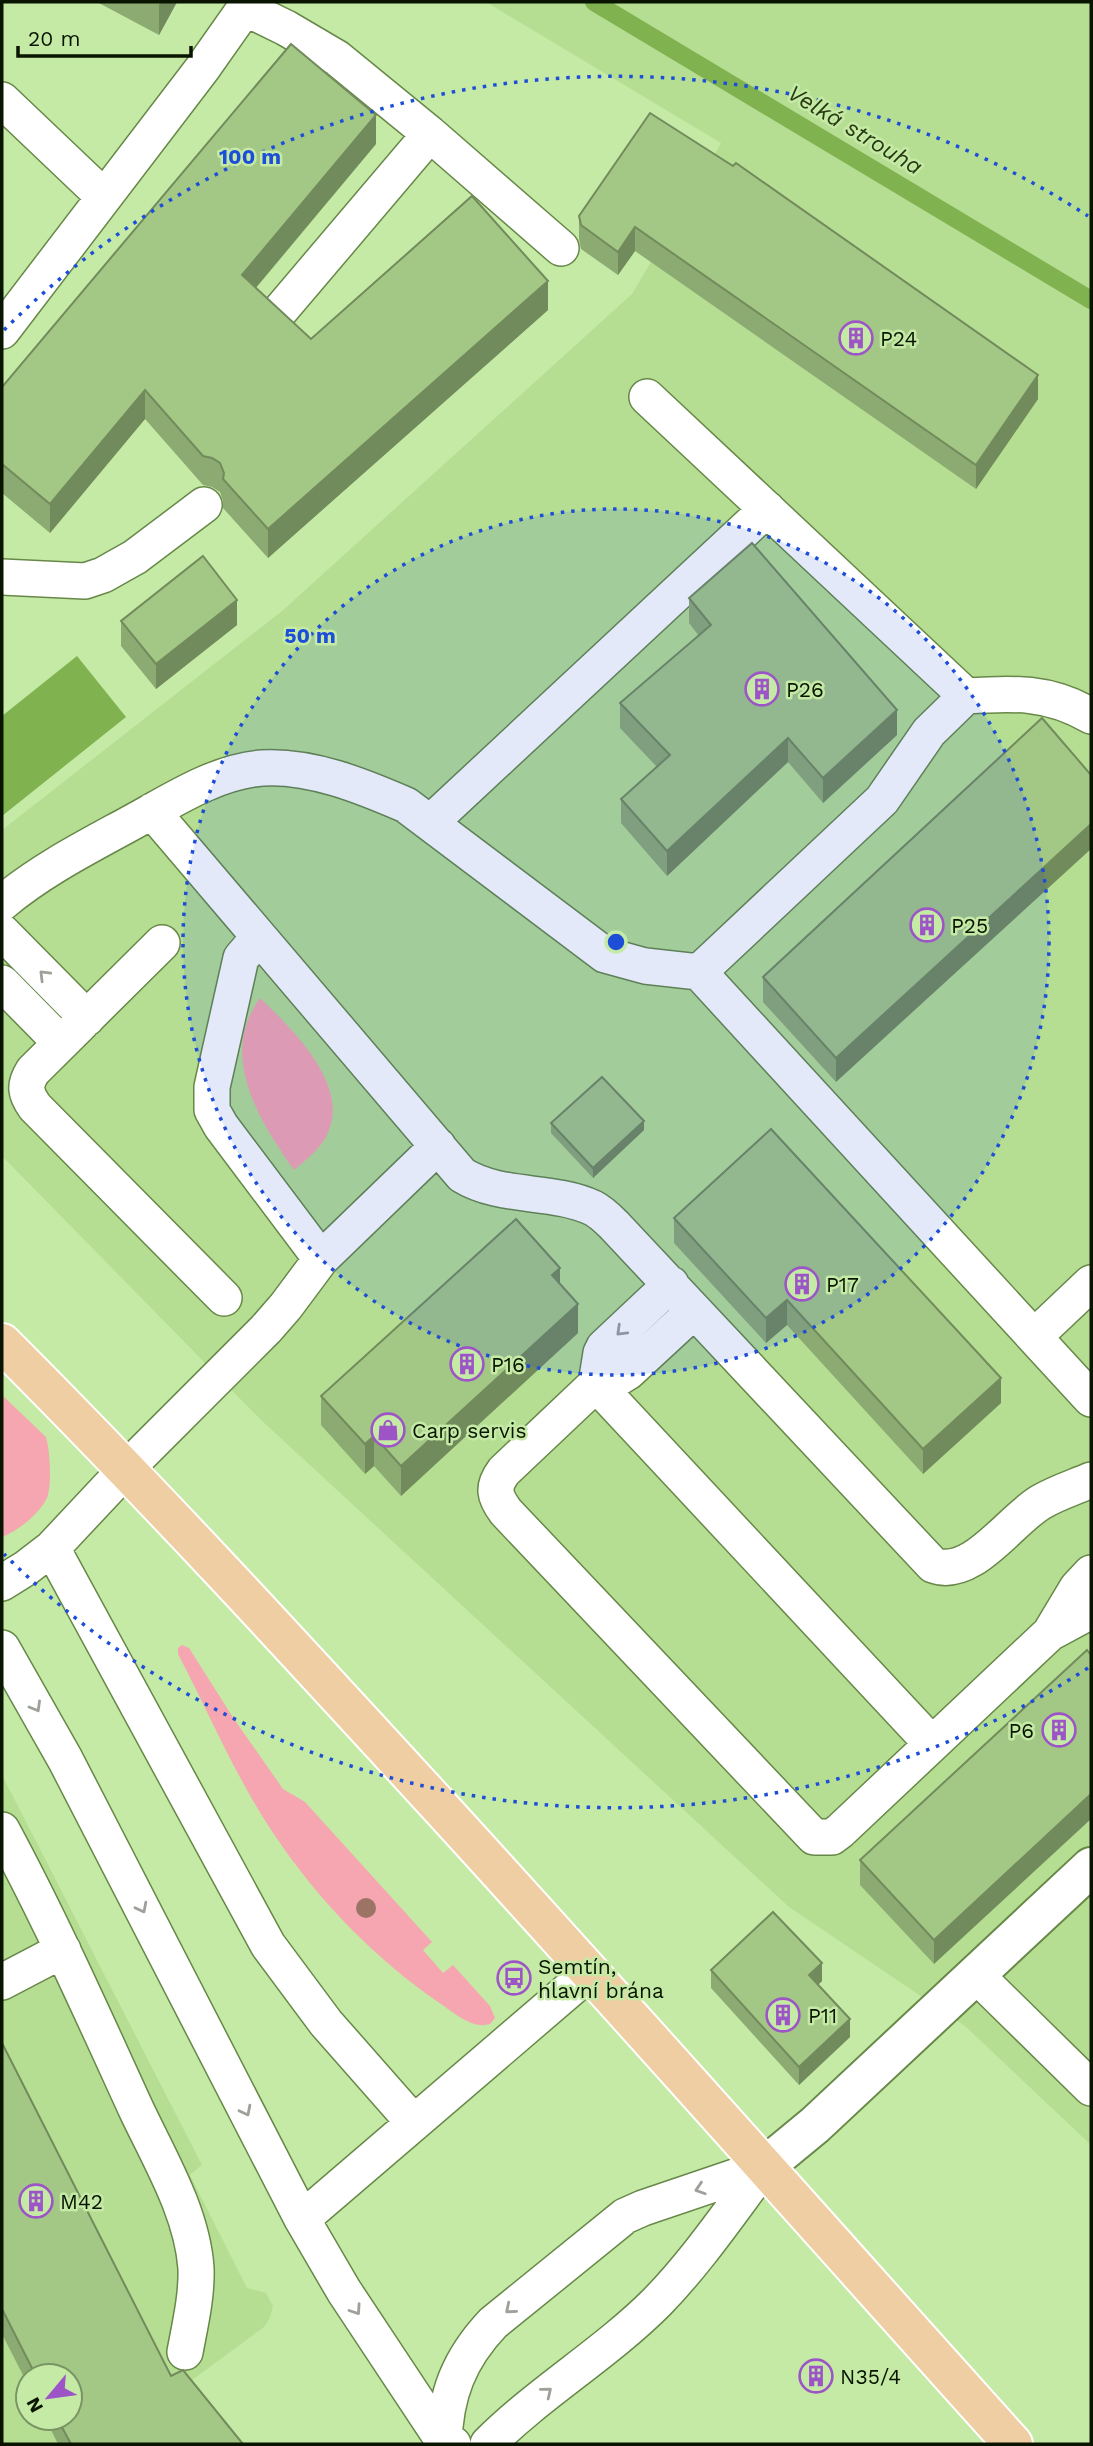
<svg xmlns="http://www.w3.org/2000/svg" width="1093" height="2446" viewBox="0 0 1093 2446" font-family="'Work Sans',sans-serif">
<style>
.built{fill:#b6de93;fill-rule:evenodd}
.green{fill:#f6a6b0}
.water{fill:#81b250}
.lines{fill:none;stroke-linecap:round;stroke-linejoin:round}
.stream{stroke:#81b250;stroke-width:18}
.service-casing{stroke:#678848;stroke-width:38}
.minor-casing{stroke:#678848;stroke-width:42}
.primary-casing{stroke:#fff;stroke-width:42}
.service{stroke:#fff;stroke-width:35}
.minor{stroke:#fff;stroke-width:38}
.primary{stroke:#efcea4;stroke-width:38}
.tree{fill:#9c7466}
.wall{fill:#8cab72}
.shaded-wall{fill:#728b5c}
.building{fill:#a3c784;stroke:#728b5c;stroke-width:2}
.oneway{stroke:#9da199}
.ring{fill:none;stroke:#1d4ed8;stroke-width:3.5;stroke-dasharray:3.5 7}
.labels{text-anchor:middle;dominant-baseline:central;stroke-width:5;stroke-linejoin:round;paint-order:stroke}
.poi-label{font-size:21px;fill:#091500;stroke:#c5eaa6;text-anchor:start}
.water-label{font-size:23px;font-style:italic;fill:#273a12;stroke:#c5eaa6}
.centre{fill:#1d4ed8;stroke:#c5eaa6;stroke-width:3.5}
.ring-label{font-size:21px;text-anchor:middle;font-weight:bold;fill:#1d4ed8;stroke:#c5eaa6;stroke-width:5;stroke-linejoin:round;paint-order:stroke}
</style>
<rect width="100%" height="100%" fill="#c5eaa6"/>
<!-- built -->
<path class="built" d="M 486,2 L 1091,2 L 1091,2145 L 965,2026 L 789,1907 L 261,1420 L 2,1156 L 2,830 L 282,611 L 632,294 L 721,143 Z
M 2,1775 L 202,2165 L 190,2175 L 247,2288 L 266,2293 L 273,2306 L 270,2318 L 264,2327 L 169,2397 L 223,2444 L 2,2444 ZM 28,2376 L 70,2376 L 70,2418 L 28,2418 Z"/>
<!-- green -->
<path class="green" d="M 260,998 C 290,1027 348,1082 329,1130 C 323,1147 307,1159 294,1170 C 259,1120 218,1056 260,998 Z
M 2,1395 L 46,1437 C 50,1450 52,1485 47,1498 C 39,1514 18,1531 2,1537 Z
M 182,1645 L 189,1648 L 234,1719 L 283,1789 L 305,1802 L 432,1942 L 423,1950 L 443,1973 L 453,1965 L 490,2006 L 495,2018 L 490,2024 C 472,2030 452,2011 438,2002 C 377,1960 322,1904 280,1843 C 239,1785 211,1717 178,1654 L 178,1648 Z"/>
<!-- water -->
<path class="water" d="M 77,656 L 126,717 L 2,816 L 2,716 Z"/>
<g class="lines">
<!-- stream -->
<path class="stream" d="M 594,2 L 1091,300"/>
<defs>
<path id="service" d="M 2,100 L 104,197
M 430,134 L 561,248
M 2,331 L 202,69 L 245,8 L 286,28 L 337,58 L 430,134 L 279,312
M 647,397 L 966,696 L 929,732 L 882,800 L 699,972
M 2,577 L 85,581 L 103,575 L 135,557 L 204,505
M 966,696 C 1013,693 1049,691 1091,716
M 152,811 L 462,1175 C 501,1199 552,1189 593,1208 C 601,1212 608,1219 614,1225 L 933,1565 C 972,1580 1010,1520 1041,1502 C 1056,1493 1075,1487 1091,1480
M 431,822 L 767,509
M 2,903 C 40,871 85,848 129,824 C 170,802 214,772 262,768 C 311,765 362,786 406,805 L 605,955 L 645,966 L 699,972 L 1091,1399
M 2,932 L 87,1018
M 259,937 L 241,958 L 212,1087 L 212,1110 L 221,1126 L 321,1259 L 438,1146
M 162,943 L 33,1071 C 24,1085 25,1093 35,1107 L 224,1298
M 2,983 L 61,1043
M 671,1284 L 604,1347 L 601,1353 L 596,1384 L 620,1377 L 628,1372 L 694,1311
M 1035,1336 L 1091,1283
M 52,1548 L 268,1945 L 326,2023 L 414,2123
M 1091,1573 L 1077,1588 L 1050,1633 L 1091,1611
M 2,1583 L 26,1568 L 52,1548 L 127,1468 L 266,1329 L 286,1306 L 321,1259
M 2,1648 L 65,1759 L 302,2219 L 344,2291 L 444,2442 L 453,2444
M 932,1744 L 596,1384 L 504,1471 C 492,1487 494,1496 506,1512 L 814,1837 L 832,1837 L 840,1831 L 1050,1633
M 2,1830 C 51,1921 93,2015 136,2109 C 159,2158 192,2212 196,2268 C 197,2296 190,2325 185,2352
M 976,1975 L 1091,2088
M 2,1982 L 63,1950
M 302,2219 L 590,1972
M 444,2444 C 445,2395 459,2359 493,2323 L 625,2216 L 643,2208 L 764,2167
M 488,2444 C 540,2392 605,2354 657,2302 C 697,2261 730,2212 764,2167"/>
<path id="minor" d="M 764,2167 L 815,2125 L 1091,1867"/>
<path id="primary" d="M 2,1343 C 152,1493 296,1650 440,1807 C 633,2018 822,2232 1013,2444"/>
</defs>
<!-- service casing -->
<use href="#service" class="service-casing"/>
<!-- minor casing -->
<use href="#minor" class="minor-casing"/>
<!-- primary casing -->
<use href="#primary" class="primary-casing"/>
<!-- service -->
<use href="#service" class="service"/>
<!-- minor -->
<use href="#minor" class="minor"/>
<!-- primary -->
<use href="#primary" class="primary"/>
</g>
<!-- trees -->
<circle class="tree" cx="366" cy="1908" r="10"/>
<!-- wall -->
<path class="wall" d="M 97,2 L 177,2 L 159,35 Z
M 650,113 L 1038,399 L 976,489 L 635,251 L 618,275 L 581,249 L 579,239 L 579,216 Z
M 376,144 L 256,288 L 311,339 L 548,310 L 268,558 L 223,508 L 223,501 L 220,492 L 212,487 L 203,485 L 145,419 L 50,533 L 2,493 L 2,387 Z
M 689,598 L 897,735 L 823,803 L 788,762 L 667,876 L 621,823 L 621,799 L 657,767 L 620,728 L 620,703 L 699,636 L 689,623 Z
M 121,621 L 237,625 L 156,689 L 121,646 Z
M 1042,718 L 836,1082 L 763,1002 L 763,977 Z
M 551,1123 L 644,1130 L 593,1178 L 551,1133 Z
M 674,1218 L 1001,1403 L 923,1474 L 787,1325 L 766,1343 L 674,1243 Z
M 560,1284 L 578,1333 L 401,1496 L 374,1466 L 365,1474 L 321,1425 L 321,1396 Z
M 1091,1655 L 934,1964 L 860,1885 L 860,1860 Z
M 711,1970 L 822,1981 L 818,1985 L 850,2037 L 799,2085 L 711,1988 Z
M 2,2043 L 171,2376 L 243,2444 L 58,2444 L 45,2418 L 70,2418 L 70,2376 L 28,2376 L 28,2385 L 2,2334 Z"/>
<!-- shaded-wall -->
<path class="shaded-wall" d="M 161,2 L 177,2 L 159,35 L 159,5 Z
M 376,115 L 376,144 L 242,304 L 242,275 Z
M 635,227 L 635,251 L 618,275 L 618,252 Z
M 548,281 L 548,310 L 268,558 L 268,529 Z
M 1038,375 L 1038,399 L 976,489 L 976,465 Z
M 145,390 L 145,419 L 50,533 L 50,504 Z
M 237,600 L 237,625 L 156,689 L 156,664 Z
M 897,710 L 897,735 L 823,803 L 823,778 Z
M 788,738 L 788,762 L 667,876 L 667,851 Z
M 1091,824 L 1091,849 L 836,1082 L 836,1058 Z
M 644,1121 L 644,1130 L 593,1178 L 593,1168 Z
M 560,1268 L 560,1297 L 552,1275 Z
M 787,1300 L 787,1325 L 766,1343 L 766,1318 Z
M 578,1304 L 578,1333 L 401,1496 L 401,1466 Z
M 1001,1378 L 1001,1403 L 923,1474 L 923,1449 Z
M 374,1436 L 374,1466 L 365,1474 L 365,1444 Z
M 1091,1794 L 1091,1819 L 934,1964 L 934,1940 Z
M 822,1963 L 822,1981 L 809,1993 L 809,1975 Z
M 850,2019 L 850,2037 L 799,2085 L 799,2067 Z"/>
<!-- building -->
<path class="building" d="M 291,44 L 376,115 L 242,275 L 311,339 L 472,196 L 548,281 L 268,529 L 223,479 L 224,473 L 220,463 L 212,458 L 203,456 L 145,390 L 50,504 L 2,464 L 2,387 Z
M 650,113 L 733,166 L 736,163 L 1038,375 L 976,465 L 635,227 L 618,252 L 581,225 L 579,216 Z
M 752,543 L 897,710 L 823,778 L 788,738 L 667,851 L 621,799 L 670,755 L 620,703 L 711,625 L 689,598 Z
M 203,556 L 237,600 L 156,664 L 121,621 Z
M 1042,718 L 1091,775 L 1091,824 L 836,1058 L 763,977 Z
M 602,1077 L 644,1121 L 593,1168 L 551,1123 Z
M 771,1129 L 1001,1378 L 923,1449 L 787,1300 L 766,1318 L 674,1218 Z
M 516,1219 L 560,1268 L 552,1275 L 578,1304 L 401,1466 L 374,1436 L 365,1444 L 321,1396 Z
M 1087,1650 L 1091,1655 L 1091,1794 L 934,1940 L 860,1860 Z
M 773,1912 L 822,1963 L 809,1975 L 850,2019 L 799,2067 L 711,1970 Z
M 2,2043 L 171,2376 L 183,2370 L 243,2444 L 71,2444 L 57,2418 L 70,2418 L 70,2376 L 36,2376 L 2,2309 Z"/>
<!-- one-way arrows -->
<defs><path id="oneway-chevron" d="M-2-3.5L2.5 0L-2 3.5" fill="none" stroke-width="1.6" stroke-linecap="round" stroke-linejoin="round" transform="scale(1.75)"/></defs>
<g class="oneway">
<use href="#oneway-chevron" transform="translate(44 975) rotate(-135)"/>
<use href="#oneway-chevron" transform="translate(621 1331) rotate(136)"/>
<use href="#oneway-chevron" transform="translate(36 1707) rotate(60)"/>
<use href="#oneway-chevron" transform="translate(142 1908) rotate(63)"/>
<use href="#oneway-chevron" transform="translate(246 2111) rotate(63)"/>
<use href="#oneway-chevron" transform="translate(700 2189) rotate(162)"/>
<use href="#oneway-chevron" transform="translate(510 2309) rotate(140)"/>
<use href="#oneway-chevron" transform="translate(356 2310) rotate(56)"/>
<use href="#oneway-chevron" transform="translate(547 2392) rotate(-39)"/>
</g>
<!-- distance rings -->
<circle cx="616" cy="942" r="433" fill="#1d4ed8" fill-opacity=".12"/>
<g class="ring">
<circle cx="616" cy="942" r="433"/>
<path d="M1088 1668A866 866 0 0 1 4 1554M4 330A866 866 0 0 1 1088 216"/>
</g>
<!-- icons -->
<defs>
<symbol id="building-ring" viewBox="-11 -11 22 22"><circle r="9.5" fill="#c5eaa6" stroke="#9c54c7" stroke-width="1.5"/><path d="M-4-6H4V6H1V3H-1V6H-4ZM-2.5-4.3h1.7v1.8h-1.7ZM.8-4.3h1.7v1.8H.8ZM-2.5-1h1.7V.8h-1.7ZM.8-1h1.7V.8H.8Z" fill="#9c54c7"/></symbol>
<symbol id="shop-ring" viewBox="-11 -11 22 22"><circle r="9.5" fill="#c5eaa6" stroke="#9c54c7" stroke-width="1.5"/><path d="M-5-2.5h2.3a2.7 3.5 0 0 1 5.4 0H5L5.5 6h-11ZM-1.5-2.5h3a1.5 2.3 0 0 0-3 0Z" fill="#9c54c7"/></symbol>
<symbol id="bus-ring" viewBox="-11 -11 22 22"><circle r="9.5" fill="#c5eaa6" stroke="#9c54c7" stroke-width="1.5"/><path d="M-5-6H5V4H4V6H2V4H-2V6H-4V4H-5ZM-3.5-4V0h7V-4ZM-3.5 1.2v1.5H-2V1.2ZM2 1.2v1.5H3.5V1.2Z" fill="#9c54c7"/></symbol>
</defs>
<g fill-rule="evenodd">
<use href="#building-ring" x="837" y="319" width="38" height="38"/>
<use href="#building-ring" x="743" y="670" width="38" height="38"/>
<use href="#building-ring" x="908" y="906" width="38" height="38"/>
<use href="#building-ring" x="783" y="1265" width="38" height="38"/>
<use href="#building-ring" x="448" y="1345" width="38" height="38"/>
<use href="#shop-ring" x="369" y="1411" width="38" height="38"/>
<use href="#building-ring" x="1040" y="1711" width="38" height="38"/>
<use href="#bus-ring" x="495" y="1959" width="38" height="38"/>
<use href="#building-ring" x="764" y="1996" width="38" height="38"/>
<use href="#building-ring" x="17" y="2182" width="38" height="38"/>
<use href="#building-ring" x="797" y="2357" width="38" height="38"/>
</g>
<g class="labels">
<!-- poi labels -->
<g class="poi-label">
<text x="880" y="338">P24</text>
<text x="786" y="689">P26</text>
<text x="951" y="925">P25</text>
<text x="826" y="1284">P17</text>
<text x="491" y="1364">P16</text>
<text x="412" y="1430">Carp servis</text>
<text x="1034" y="1730" text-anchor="end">P6</text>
<text x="538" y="1966">Semtín,<tspan x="538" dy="24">hlavní brána</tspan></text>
<text x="808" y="2015">P11</text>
<text x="60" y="2201">M42</text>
<text x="840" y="2376">N35/4</text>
</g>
<!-- water labels -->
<g class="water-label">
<text transform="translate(855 130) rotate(31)">Velká strouha</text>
</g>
</g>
<circle cx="616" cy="942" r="10" class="centre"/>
<g class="ring-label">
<text x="250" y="164">100 m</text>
<text x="310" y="643">50 m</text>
</g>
<!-- border -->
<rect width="1093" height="2446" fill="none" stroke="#091500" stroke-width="7"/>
<!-- north arrow -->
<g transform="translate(49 2397) rotate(241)"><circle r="33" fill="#c5eaa6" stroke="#7a9564" stroke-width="2"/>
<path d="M0-5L12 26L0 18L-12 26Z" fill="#9c54c7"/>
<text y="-10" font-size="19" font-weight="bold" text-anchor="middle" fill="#091500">N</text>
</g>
<!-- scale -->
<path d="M18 46v10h173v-10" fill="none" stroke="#091500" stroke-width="3.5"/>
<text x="28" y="46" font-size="21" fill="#091500" stroke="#c5eaa6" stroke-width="5" paint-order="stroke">20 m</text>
</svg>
